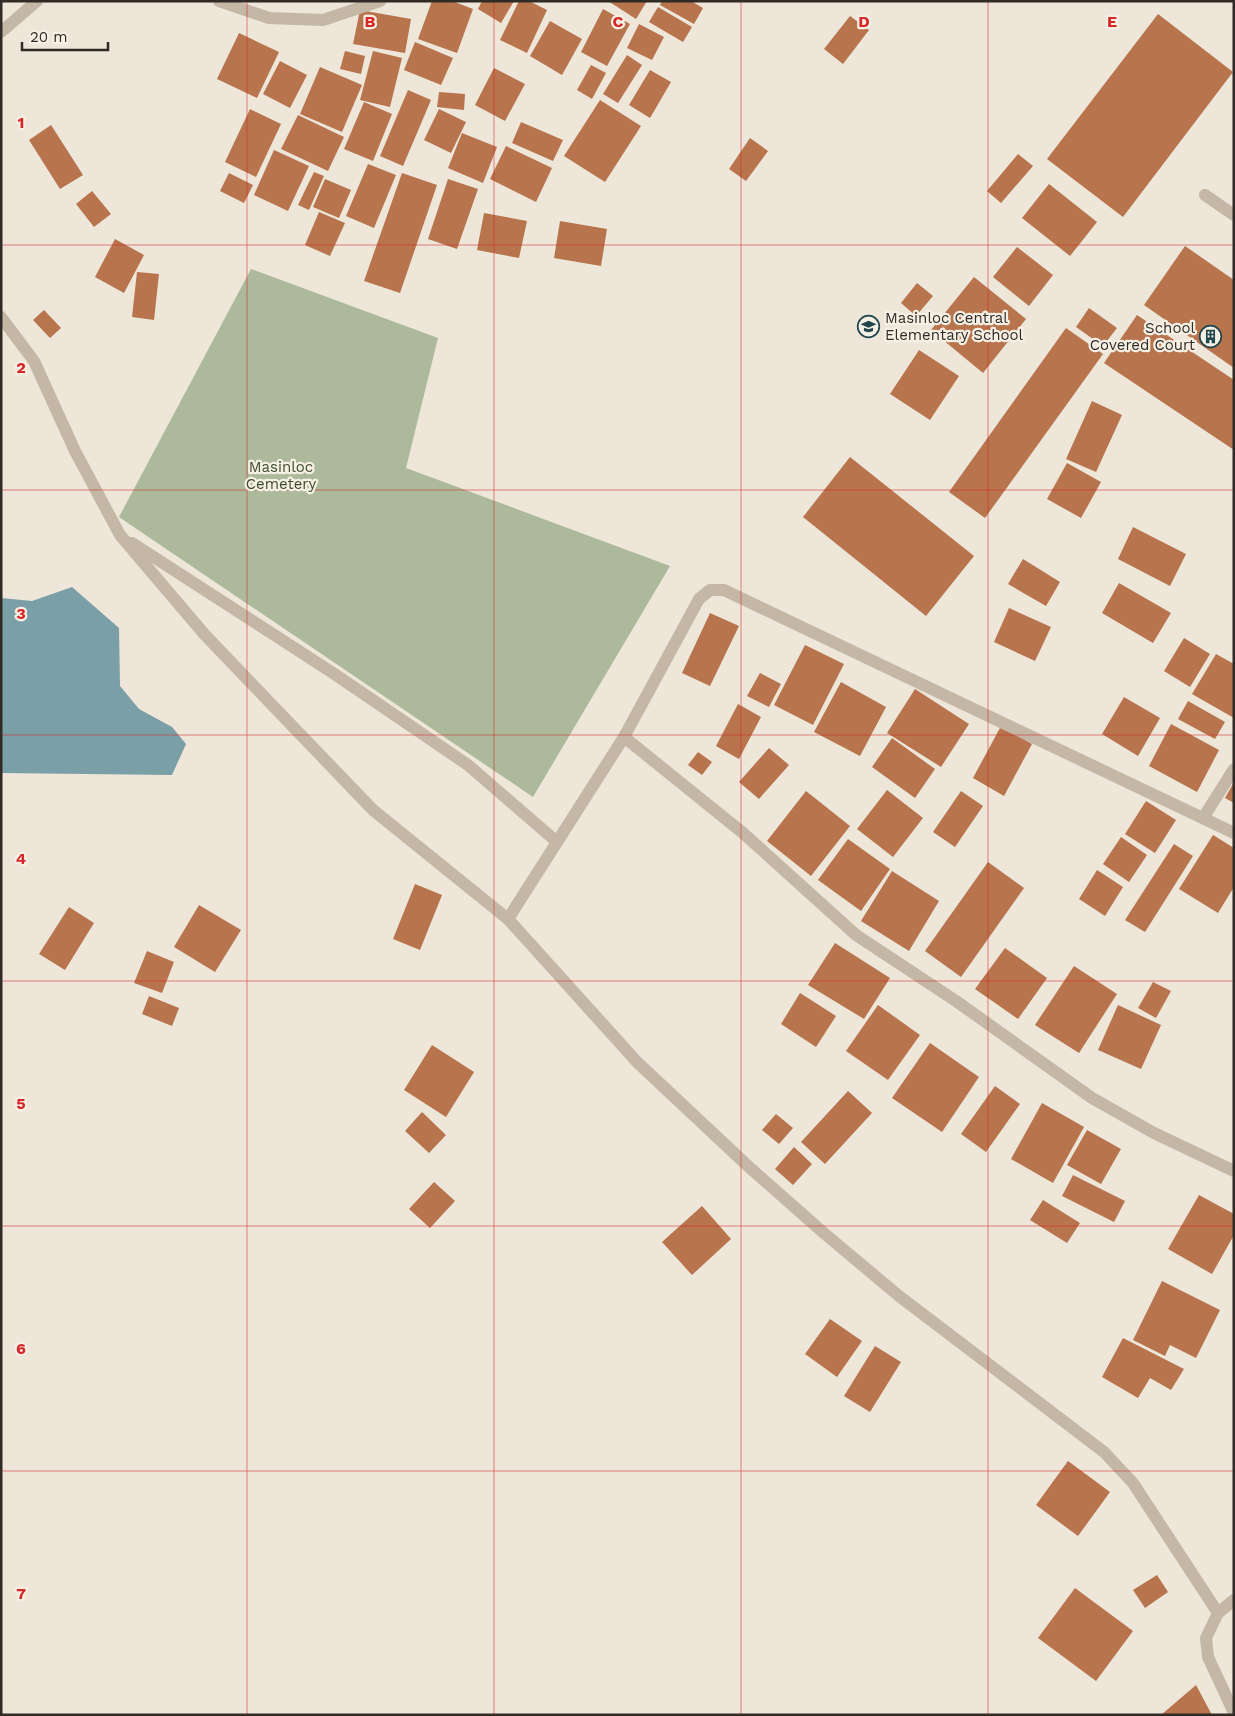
<svg xmlns="http://www.w3.org/2000/svg" width="1235" height="1716" viewBox="0 0 1235 1716" font-family="'Work Sans',sans-serif">
<style>
.green{fill:#acba9b}
.water{fill:#7b9fa7}
.building{fill:#b7744d}
.lines{fill:none;stroke-linecap:round;stroke-linejoin:round}
.lane{stroke:#c4b7a6;stroke-width:12}
.street{stroke:#c4b7a6;stroke-width:12}
.grid{fill:none;stroke:#d62828;stroke-width:1;stroke-opacity:0.55}
.labels{text-anchor:middle;dominant-baseline:central;stroke-width:4.5;stroke-linejoin:round;paint-order:stroke}
.poi-label{font-size:15px;fill:#312b26;stroke:#f6f0e4;text-anchor:start}
.park-label{font-size:15px;fill:#3d4c2d;stroke:#f6f0e4}
.grid-label{font-size:16px;text-anchor:middle;font-weight:bold;fill:#d62828;stroke:#f6f0e4;stroke-width:4.5;stroke-linejoin:round;paint-order:stroke}
</style>
<rect width="100%" height="100%" fill="#ede6d9"/>
<!-- green -->
<path class="green" d="M 251,269 L 438,338 L 406,468 L 670,566 L 533,797 L 119,517 Z"/>
<!-- water -->
<path class="water" d="M 72,587 L 119,628 L 120,686 L 139,709 L 172,727 L 186,744 L 172,775 L 1,773 L 1,598 L 32,601 Z"/>
<!-- building -->
<path class="building" d="M 432,1 L 452,1 L 473,9 L 457,53 L 418,39 Z
M 482,1 L 514,1 L 501,23 L 478,9 Z
M 519,1 L 529,1 L 547,10 L 527,53 L 500,40 Z
M 608,1 L 647,1 L 636,19 Z
M 662,1 L 691,1 L 703,8 L 694,24 L 660,5 Z
M 658,7 L 692,27 L 683,42 L 649,22 Z
M 603,9 L 630,24 L 607,66 L 581,52 Z
M 360,10 L 411,19 L 405,53 L 353,44 Z
M 1158,14 L 1233,72 L 1123,217 L 1047,159 Z
M 850,16 L 869,30 L 843,64 L 824,49 Z
M 550,21 L 582,39 L 562,75 L 530,56 Z
M 639,24 L 664,37 L 652,60 L 627,48 Z
M 239,33 L 279,52 L 257,98 L 217,79 Z
M 415,42 L 453,58 L 441,85 L 404,70 Z
M 345,51 L 365,56 L 361,74 L 340,69 Z
M 373,51 L 402,58 L 390,107 L 360,100 Z
M 627,55 L 642,65 L 618,103 L 603,94 Z
M 280,61 L 307,75 L 290,108 L 263,94 Z
M 591,65 L 606,73 L 592,99 L 577,90 Z
M 320,67 L 362,85 L 342,132 L 300,114 Z
M 494,68 L 525,84 L 505,121 L 475,105 Z
M 650,70 L 671,82 L 650,118 L 629,105 Z
M 408,90 L 431,100 L 403,166 L 380,156 Z
M 439,92 L 465,94 L 464,110 L 437,107 Z
M 600,100 L 641,126 L 605,182 L 564,156 Z
M 364,102 L 392,114 L 373,161 L 344,149 Z
M 250,109 L 281,124 L 256,177 L 225,162 Z
M 439,109 L 466,122 L 451,153 L 424,140 Z
M 298,115 L 344,137 L 328,171 L 281,149 Z
M 521,122 L 563,140 L 553,161 L 512,143 Z
M 51,125 L 83,175 L 60,189 L 29,140 Z
M 462,133 L 497,147 L 483,183 L 448,168 Z
M 750,138 L 768,151 L 746,181 L 729,169 Z
M 506,146 L 552,168 L 536,202 L 490,179 Z
M 274,150 L 309,166 L 288,211 L 254,195 Z
M 1018,154 L 1033,166 L 1001,203 L 987,191 Z
M 368,164 L 396,175 L 374,228 L 346,216 Z
M 314,172 L 324,176 L 309,210 L 298,205 Z
M 229,173 L 253,185 L 244,203 L 220,191 Z
M 402,173 L 437,185 L 400,293 L 364,281 Z
M 325,179 L 351,190 L 339,218 L 313,207 Z
M 448,179 L 478,189 L 457,249 L 428,239 Z
M 1049,184 L 1097,222 L 1070,256 L 1022,218 Z
M 92,191 L 111,214 L 94,227 L 76,204 Z
M 319,212 L 345,223 L 330,256 L 305,245 Z
M 484,213 L 527,221 L 519,258 L 477,250 Z
M 560,221 L 607,229 L 601,266 L 554,258 Z
M 115,239 L 144,255 L 124,293 L 95,277 Z
M 1185,246 L 1234,280 L 1234,368 L 1144,305 Z
M 1017,247 L 1053,275 L 1029,306 L 993,277 Z
M 137,272 L 159,274 L 154,320 L 132,317 Z
M 974,277 L 1026,319 L 983,373 L 931,330 Z
M 917,283 L 933,296 L 916,316 L 901,303 Z
M 1089,308 L 1117,328 L 1103,346 L 1076,327 Z
M 44,310 L 61,328 L 50,338 L 33,320 Z
M 1137,315 L 1234,380 L 1234,450 L 1104,363 Z
M 1066,328 L 1103,354 L 985,518 L 949,492 Z
M 919,350 L 959,376 L 930,420 L 890,394 Z
M 1092,401 L 1122,415 L 1096,472 L 1066,459 Z
M 850,457 L 974,556 L 926,616 L 803,517 Z
M 1067,463 L 1101,482 L 1081,518 L 1047,499 Z
M 1133,527 L 1186,554 L 1170,586 L 1118,559 Z
M 1023,559 L 1060,582 L 1046,606 L 1008,584 Z
M 1119,583 L 1171,613 L 1153,643 L 1102,613 Z
M 1009,608 L 1051,627 L 1035,661 L 994,642 Z
M 710,613 L 739,626 L 710,686 L 682,673 Z
M 1184,638 L 1210,654 L 1190,687 L 1164,671 Z
M 805,645 L 844,664 L 813,725 L 774,705 Z
M 1216,654 L 1234,664 L 1234,718 L 1192,694 Z
M 760,673 L 781,684 L 769,707 L 747,696 Z
M 841,682 L 886,707 L 860,756 L 814,732 Z
M 915,689 L 969,724 L 941,767 L 887,733 Z
M 1124,697 L 1160,718 L 1138,756 L 1102,734 Z
M 1188,701 L 1225,722 L 1215,739 L 1178,719 Z
M 738,704 L 761,717 L 739,759 L 716,746 Z
M 1171,724 L 1219,750 L 1197,792 L 1149,766 Z
M 1001,726 L 1032,744 L 1004,796 L 973,778 Z
M 892,738 L 935,769 L 915,798 L 872,767 Z
M 769,748 L 789,765 L 759,799 L 739,782 Z
M 698,752 L 712,762 L 702,775 L 688,765 Z
M 1234,782 L 1234,803 L 1225,798 Z
M 887,790 L 923,818 L 893,857 L 857,829 Z
M 806,791 L 850,826 L 811,876 L 767,841 Z
M 961,791 L 983,806 L 955,847 L 933,832 Z
M 1146,801 L 1176,820 L 1155,853 L 1125,834 Z
M 1213,835 L 1234,848 L 1234,887 L 1218,913 L 1179,889 Z
M 1121,837 L 1147,855 L 1129,882 L 1103,864 Z
M 848,839 L 890,869 L 861,911 L 818,880 Z
M 1174,844 L 1193,856 L 1145,932 L 1125,920 Z
M 988,862 L 1024,888 L 961,977 L 925,951 Z
M 1097,870 L 1123,887 L 1105,916 L 1079,899 Z
M 892,871 L 939,901 L 909,951 L 861,921 Z
M 415,884 L 442,895 L 420,950 L 393,939 Z
M 199,905 L 241,930 L 215,972 L 174,947 Z
M 69,907 L 94,923 L 65,970 L 39,954 Z
M 835,943 L 890,978 L 864,1019 L 808,985 Z
M 1005,948 L 1047,978 L 1018,1019 L 975,989 Z
M 147,951 L 174,962 L 162,993 L 134,983 Z
M 1074,966 L 1117,994 L 1079,1053 L 1035,1025 Z
M 1153,982 L 1171,991 L 1156,1018 L 1138,1008 Z
M 800,993 L 836,1016 L 816,1047 L 781,1024 Z
M 149,996 L 179,1008 L 172,1026 L 142,1014 Z
M 878,1005 L 920,1035 L 888,1080 L 846,1051 Z
M 1118,1005 L 1161,1025 L 1141,1069 L 1098,1050 Z
M 930,1043 L 979,1077 L 942,1132 L 892,1098 Z
M 432,1045 L 474,1072 L 446,1117 L 404,1090 Z
M 995,1086 L 1020,1104 L 986,1152 L 961,1134 Z
M 848,1091 L 872,1113 L 825,1164 L 801,1142 Z
M 1042,1103 L 1084,1127 L 1053,1183 L 1011,1159 Z
M 422,1112 L 446,1135 L 429,1153 L 405,1131 Z
M 776,1114 L 793,1128 L 779,1144 L 762,1130 Z
M 1087,1130 L 1121,1149 L 1101,1184 L 1067,1165 Z
M 794,1147 L 812,1164 L 793,1185 L 775,1169 Z
M 1073,1175 L 1125,1201 L 1114,1222 L 1062,1196 Z
M 434,1182 L 455,1201 L 430,1228 L 409,1209 Z
M 1199,1195 L 1234,1214 L 1234,1235 L 1212,1274 L 1168,1249 Z
M 1043,1200 L 1080,1223 L 1067,1243 L 1030,1220 Z
M 702,1206 L 731,1239 L 692,1275 L 662,1242 Z
M 1162,1281 L 1220,1310 L 1196,1358 L 1170,1345 L 1165,1356 L 1133,1340 Z
M 830,1319 L 862,1341 L 837,1377 L 805,1354 Z
M 1123,1338 L 1184,1369 L 1171,1390 L 1150,1378 L 1138,1398 L 1102,1377 Z
M 875,1346 L 901,1362 L 870,1412 L 844,1396 Z
M 1068,1461 L 1110,1492 L 1078,1536 L 1036,1505 Z
M 1157,1575 L 1168,1592 L 1145,1608 L 1133,1590 Z
M 1075,1588 L 1133,1631 L 1096,1681 L 1038,1638 Z
M 1196,1685 L 1212,1715 L 1161,1715 Z"/>
<g class="lines">
<!-- lane -->
<path class="lane" d="M 1205,195 L 1234,215"/>
<!-- street -->
<path class="street" d="M 219,1 L 269,18 L 323,20 L 380,1
M 1,32 L 37,1
M 1,317 L 34,361 L 75,451 L 120,535 L 205,635 L 373,810 L 508,919 L 637,1062 L 749,1167 L 825,1234 L 899,1296 L 1104,1452 L 1133,1483 L 1218,1613
M 132,543 L 333,673 L 468,765 L 557,842
M 624,737 L 743,833 L 856,935 L 956,1001 L 1092,1098 L 1154,1133 L 1234,1171
M 1203,818 L 1234,769
M 508,919 L 624,737 L 699,599 L 710,590 L 724,590 L 1234,833
M 1234,1600 L 1218,1613 L 1206,1638 L 1208,1657 L 1234,1713"/>
</g>
<!-- grid -->
<path class="grid" d="M 247,1 L 247,1715M 494,1 L 494,1715M 741,1 L 741,1715M 988,1 L 988,1715M 1,245 L 1234,245M 1,490 L 1234,490M 1,735 L 1234,735M 1,981 L 1234,981M 1,1226 L 1234,1226M 1,1471 L 1234,1471"/>
<!-- icons -->
<defs>
<symbol id="school-ring" viewBox="-11 -11 22 22"><circle r="9.5" fill="#f6f0e4" stroke="#21454d" stroke-width="1.5"/><path d="M0-5L7-2L0 1L-7-2ZM-4 1L0 2.5L4 1V4Q0 6-4 4Z" fill="#21454d"/></symbol>
<symbol id="building-ring" viewBox="-11 -11 22 22"><circle r="9.5" fill="#f6f0e4" stroke="#21454d" stroke-width="1.5"/><path d="M-4-6H4V6H1V3H-1V6H-4ZM-2.5-4.3h1.7v1.8h-1.7ZM.8-4.3h1.7v1.8H.8ZM-2.5-1h1.7V.8h-1.7ZM.8-1h1.7V.8H.8Z" fill="#21454d"/></symbol>
</defs>
<g fill-rule="evenodd">
<use href="#school-ring" x="856" y="314" width="25" height="25"/>
<use href="#building-ring" x="1198" y="324" width="25" height="25"/>
</g>
<g class="labels">
<!-- poi labels -->
<g class="poi-label">
<text x="885" y="318">Masinloc Central<tspan x="885" dy="17">Elementary School</tspan></text>
<text x="1195" y="328" text-anchor="end">School<tspan x="1195" dy="17">Covered Court</tspan></text>
</g>
<!-- park labels -->
<g class="park-label">
<text x="281" y="467">Masinloc<tspan x="281" dy="17">Cemetery</tspan></text>
</g>
</g>
<g class="grid-label">
<text x="370" y="27">B</text>
<text x="618" y="27">C</text>
<text x="864" y="27">D</text>
<text x="1112" y="27">E</text>
<text x="21" y="128">1</text>
<text x="21" y="373">2</text>
<text x="21" y="619">3</text>
<text x="21" y="864">4</text>
<text x="21" y="1109">5</text>
<text x="21" y="1354">6</text>
<text x="21" y="1599">7</text>
</g>
<!-- border -->
<rect width="1235" height="1716" fill="none" stroke="#312b26" stroke-width="5"/>
<!-- scale -->
<path d="M22 42v8h86v-8" fill="none" stroke="#312b26" stroke-width="2.5"/>
<text x="30" y="42" font-size="15" fill="#312b26" stroke="#f6f0e4" stroke-width="4" paint-order="stroke">20 m</text>
</svg>
